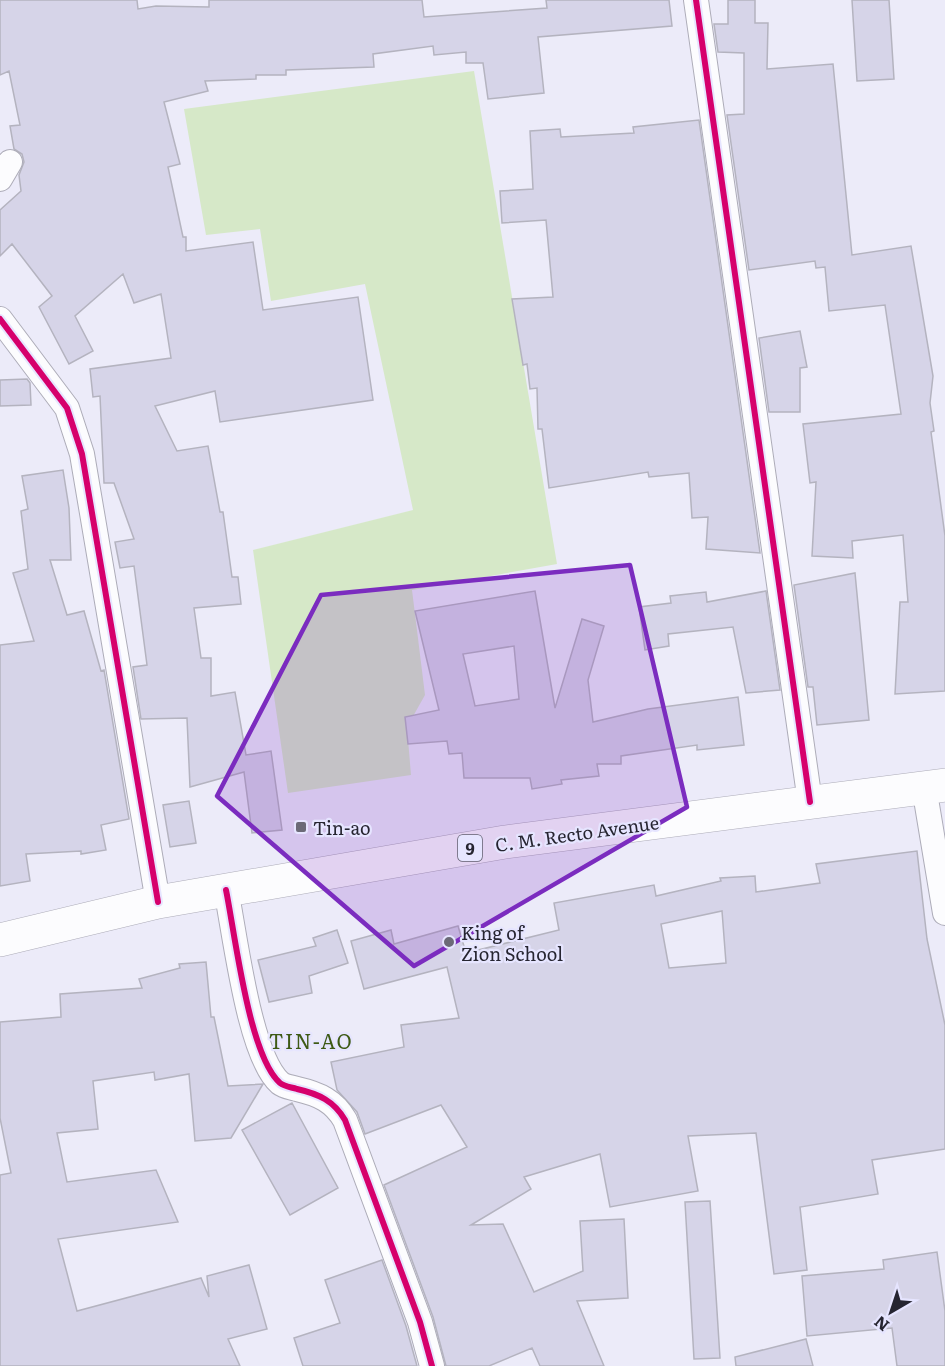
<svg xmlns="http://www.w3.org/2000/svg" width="945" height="1366" viewBox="0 0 945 1366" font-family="Literata,serif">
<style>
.green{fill:#d6e8c8}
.building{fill:#d6d4e8;stroke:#b4b3bf;stroke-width:1.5;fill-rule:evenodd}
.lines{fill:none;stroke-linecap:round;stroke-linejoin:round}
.minor-casing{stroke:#adacb8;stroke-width:26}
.trunk-casing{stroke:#adacb8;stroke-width:34}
.minor{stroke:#fcfcfe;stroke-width:24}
.trunk{stroke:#fcfcfe;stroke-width:33}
.cycleway-casing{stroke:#e6e5ff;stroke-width:10}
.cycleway{stroke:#d6006c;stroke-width:6}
.marked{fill:#7b2cbf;fill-opacity:0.2;stroke:#7b2cbf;stroke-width:4.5;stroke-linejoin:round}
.poi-dot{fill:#6b6a77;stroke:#e6e5ff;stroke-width:2}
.labels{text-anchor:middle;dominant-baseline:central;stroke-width:4.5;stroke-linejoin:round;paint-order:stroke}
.shield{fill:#e6e5ff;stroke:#605f6f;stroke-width:1.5}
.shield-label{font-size:16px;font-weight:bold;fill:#262531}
.poi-label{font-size:18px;fill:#262531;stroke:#e6e5ff;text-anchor:start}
.street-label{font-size:18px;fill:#262531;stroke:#e6e5ff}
.neighbourhood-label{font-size:20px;letter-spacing:1.5px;fill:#3e5a15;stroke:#e6e5ff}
</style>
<rect width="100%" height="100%" fill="#ecebf9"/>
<!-- green -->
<path class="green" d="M 474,71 L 557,564 L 412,590 L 425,695 L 407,727 L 411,775 L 288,793 L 253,550 L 413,510 L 365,284 L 271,301 L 260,229 L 206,235 L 184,109 Z"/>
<!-- building -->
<path class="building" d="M 0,0 L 137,0 L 138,9 L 156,6 L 209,7 L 209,0 L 422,0 L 424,17 L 547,8 L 546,0 L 669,0 L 672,26 L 538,37 L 544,93 L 488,99 L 483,63 L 466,63 L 466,52 L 434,55 L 433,46 L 373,54 L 374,67 L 286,70 L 286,75 L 256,75 L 256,79 L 205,81 L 208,91 L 164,102 L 180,164 L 168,167 L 183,237 L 186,237 L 186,251 L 253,242 L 263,310 L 358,297 L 373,400 L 220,422 L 215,391 L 155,406 L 177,451 L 208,446 L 220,512 L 223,512 L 232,577 L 238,577 L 241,604 L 194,608 L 201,658 L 211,658 L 211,696 L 235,692 L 246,755 L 271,751 L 282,830 L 252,833 L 244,772 L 190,787 L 187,718 L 141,719 L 133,667 L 147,665 L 134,566 L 120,568 L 115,542 L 134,539 L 114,483 L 104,483 L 100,396 L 93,397 L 90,369 L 171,358 L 161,294 L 134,303 L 123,274 L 75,316 L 93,351 L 69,364 L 39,307 L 52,296 L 12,244 L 0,256 L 0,210 L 21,191 L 19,175 L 24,162 L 22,154 L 14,149 L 10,126 L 20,125 L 9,71 L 0,75 Z
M 728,0 L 755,0 L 755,23 L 768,23 L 767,69 L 833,64 L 852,255 L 911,246 L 933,376 L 930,403 L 934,431 L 931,432 L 945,536 L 945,691 L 895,694 L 900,602 L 908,602 L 903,535 L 852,541 L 853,558 L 812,556 L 816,482 L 810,483 L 803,424 L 901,414 L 885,305 L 829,311 L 825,267 L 816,268 L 815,261 L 749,270 L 727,115 L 744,114 L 744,53 L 718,52 L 714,24 L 728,24 Z
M 852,0 L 889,0 L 894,79 L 857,81 Z
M 699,120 L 760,553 L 706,549 L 708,517 L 692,518 L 689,473 L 649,477 L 648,472 L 549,488 L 542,429 L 538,429 L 537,388 L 530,389 L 527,364 L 523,365 L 512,299 L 553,297 L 546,220 L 502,223 L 500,191 L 533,189 L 530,131 L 560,129 L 561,137 L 634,133 L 633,127 Z
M 800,331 L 807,367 L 800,368 L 800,412 L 769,412 L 759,338 Z
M 27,379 L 30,383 L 31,405 L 0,406 L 0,380 Z
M 63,470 L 69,508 L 71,560 L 50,560 L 67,615 L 84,611 L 101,671 L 104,670 L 129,819 L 101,825 L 106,850 L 81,854 L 81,851 L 26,854 L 30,881 L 0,886 L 0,645 L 34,641 L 13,573 L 28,569 L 21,511 L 28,509 L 22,476 Z
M 855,573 L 869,720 L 817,725 L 813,687 L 808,687 L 794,585 Z
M 535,591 L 555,708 L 582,619 L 604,626 L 588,680 L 593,722 L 648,709 L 738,697 L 744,745 L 697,750 L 697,745 L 621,756 L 621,764 L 597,764 L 599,776 L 561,780 L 562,784 L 532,789 L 530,778 L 464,778 L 462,753 L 449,754 L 447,741 L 408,744 L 405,717 L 439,710 L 415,611 ZM 514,646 L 519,699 L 475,706 L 463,654 Z
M 766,591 L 780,690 L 746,693 L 733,627 L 668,634 L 669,646 L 645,650 L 639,607 L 671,603 L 670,596 L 706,592 L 707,602 Z
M 189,801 L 196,843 L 170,847 L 163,805 Z
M 917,851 L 927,939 L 945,1025 L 945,1149 L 872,1160 L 878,1194 L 800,1207 L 807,1270 L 774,1274 L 756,1133 L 688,1136 L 698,1191 L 610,1207 L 600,1154 L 524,1177 L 531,1189 L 471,1225 L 503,1224 L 534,1292 L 583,1271 L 580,1221 L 624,1219 L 628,1298 L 577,1301 L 604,1366 L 540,1366 L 532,1348 L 489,1366 L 446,1366 L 433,1317 L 384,1185 L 467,1147 L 441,1105 L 365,1134 L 357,1112 L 337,1090 L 331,1062 L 404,1047 L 401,1025 L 459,1018 L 447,967 L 364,989 L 351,941 L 391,930 L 394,944 L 458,926 L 466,953 L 559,930 L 554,903 L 654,885 L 656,896 L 721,881 L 720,878 L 755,876 L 756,892 L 820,883 L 816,864 ZM 722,911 L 726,963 L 669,968 L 661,924 Z
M 337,930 L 348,963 L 309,976 L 312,993 L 269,1002 L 258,960 L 316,946 L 313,938 Z
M 206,962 L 211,1017 L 214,1017 L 228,1086 L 263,1084 L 231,1138 L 195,1141 L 189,1074 L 155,1080 L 154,1072 L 93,1081 L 98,1129 L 57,1133 L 67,1182 L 156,1170 L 178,1222 L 58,1239 L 77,1311 L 201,1278 L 209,1297 L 207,1276 L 249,1265 L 267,1329 L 228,1339 L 240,1366 L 0,1366 L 0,1175 L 11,1173 L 0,1118 L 0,1022 L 61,1017 L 60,994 L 142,988 L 139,979 L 180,968 L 179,964 Z
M 292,1103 L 338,1188 L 290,1215 L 242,1130 Z
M 710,1201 L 720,1358 L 694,1359 L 685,1202 Z
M 937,1252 L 945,1311 L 945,1366 L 897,1366 L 892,1328 L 807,1336 L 802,1276 L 884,1269 L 883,1260 Z
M 382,1260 L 406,1326 L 417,1366 L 303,1366 L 294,1338 L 340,1323 L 325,1280 Z
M 806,1339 L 813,1366 L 736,1366 L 735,1357 Z"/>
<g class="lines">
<defs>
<path id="minor" d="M 696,0 L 810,802
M 0,179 L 10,162
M 0,319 L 67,408 L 82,454 L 158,902
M 924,787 L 945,913
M 226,890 C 235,934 249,1056 280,1083 C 285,1087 291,1087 297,1089 C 319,1094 334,1101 345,1120 L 420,1322 L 432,1366"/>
<path id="trunk" d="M 0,940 L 158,902 L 505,842 L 945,785"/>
</defs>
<!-- minor casing -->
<use href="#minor" class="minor-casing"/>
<!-- trunk casing -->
<use href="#trunk" class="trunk-casing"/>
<!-- minor -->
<use href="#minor" class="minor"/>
<!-- trunk -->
<use href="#trunk" class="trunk"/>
<defs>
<path id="cycleway" d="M 696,0 L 810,802
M 0,319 L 67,408 L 82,454 L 158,902
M 226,890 C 235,934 249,1056 280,1083 C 285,1087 291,1087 297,1089 C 319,1094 334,1101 345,1120 L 420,1322 L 432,1366"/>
</defs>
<!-- cycleway casing -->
<use href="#cycleway" class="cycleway-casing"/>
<!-- cycleway -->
<use href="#cycleway" class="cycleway"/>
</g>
<!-- marked area -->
<path class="marked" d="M 630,565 L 687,807 L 414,966 L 217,796 L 321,595 Z"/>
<!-- markers -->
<g class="poi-dot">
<rect x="295" y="821" width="12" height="12" rx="3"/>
<circle cx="449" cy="942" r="6"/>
</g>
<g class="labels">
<!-- shield labels -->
<rect class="shield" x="458" y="835" width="24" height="26" rx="4.5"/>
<g class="shield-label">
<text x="470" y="848">9</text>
</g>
<!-- poi labels -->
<g class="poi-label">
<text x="313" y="827">Tin-ao</text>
<text x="461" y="932">King of<tspan x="461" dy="21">Zion School</tspan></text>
</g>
<!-- street labels -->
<g class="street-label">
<text transform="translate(577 833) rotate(-8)">C. M. Recto Avenue</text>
</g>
<!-- neighbourhood labels -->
<g class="neighbourhood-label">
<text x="311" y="1040">TIN-AO</text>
</g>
</g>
<!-- north arrow -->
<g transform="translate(891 1312) rotate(219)" stroke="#e6e5ff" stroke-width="4.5" paint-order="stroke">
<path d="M0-4.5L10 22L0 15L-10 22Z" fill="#262531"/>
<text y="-9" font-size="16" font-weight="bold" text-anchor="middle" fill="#262531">N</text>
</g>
</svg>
